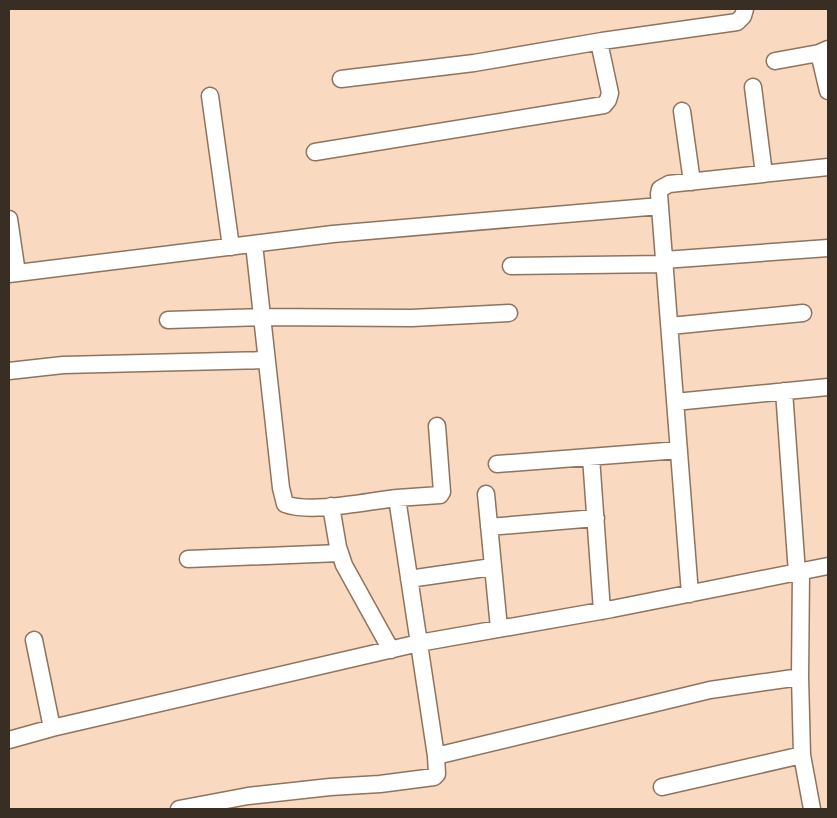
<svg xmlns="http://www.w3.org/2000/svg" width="837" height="818" viewBox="0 0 837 818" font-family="Mulish,sans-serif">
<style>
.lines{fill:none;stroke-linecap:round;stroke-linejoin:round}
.minor-casing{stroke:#8f735d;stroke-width:19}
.minor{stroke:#fff;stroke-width:16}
</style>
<rect width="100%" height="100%" fill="#f9dac1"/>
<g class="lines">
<defs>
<path id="minor" d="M 819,53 L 828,91
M 775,61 L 819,53 L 828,49
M 341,79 L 474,63 L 602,41 L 737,22 L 743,16 L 745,9
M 753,87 L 764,174
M 210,96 L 231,247
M 682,111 L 692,182
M 315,152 L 604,105 L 608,100 L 610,93 L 599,42
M 9,219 L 17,273
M 254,244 L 281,488 L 285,504 C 311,514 368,501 397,498
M 664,260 L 828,248
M 511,266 L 665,264
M 9,274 L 333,234 L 660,206
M 168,320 L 261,317 L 412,318 L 509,313
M 670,326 L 803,313
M 9,371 L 63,365 L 266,360
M 784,391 L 797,573
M 675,402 L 828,387
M 591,457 L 602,611
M 497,464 L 679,450
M 486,494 L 499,628
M 331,506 L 338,547 L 344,565 L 391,650
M 489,527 L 596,518
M 188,559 L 340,553
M 409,579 L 492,567
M 690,594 L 659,194 L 660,189 L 669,184 L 828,167
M 34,640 L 52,728
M 9,740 L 52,728 L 419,643 L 612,609 L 828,566
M 802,755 L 812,809
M 436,756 L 710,690 L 800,677
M 662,787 L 802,755 L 800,677 L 801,572
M 179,809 L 248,796 L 330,787 L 380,784 L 434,777 L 437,774 L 436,756 L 397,498 L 440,495 L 442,492 L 437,426"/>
</defs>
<!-- minor casing -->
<use href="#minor" class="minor-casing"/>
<!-- minor -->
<use href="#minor" class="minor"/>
</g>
<!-- border -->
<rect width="837" height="818" fill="none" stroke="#392e24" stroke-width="20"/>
</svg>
